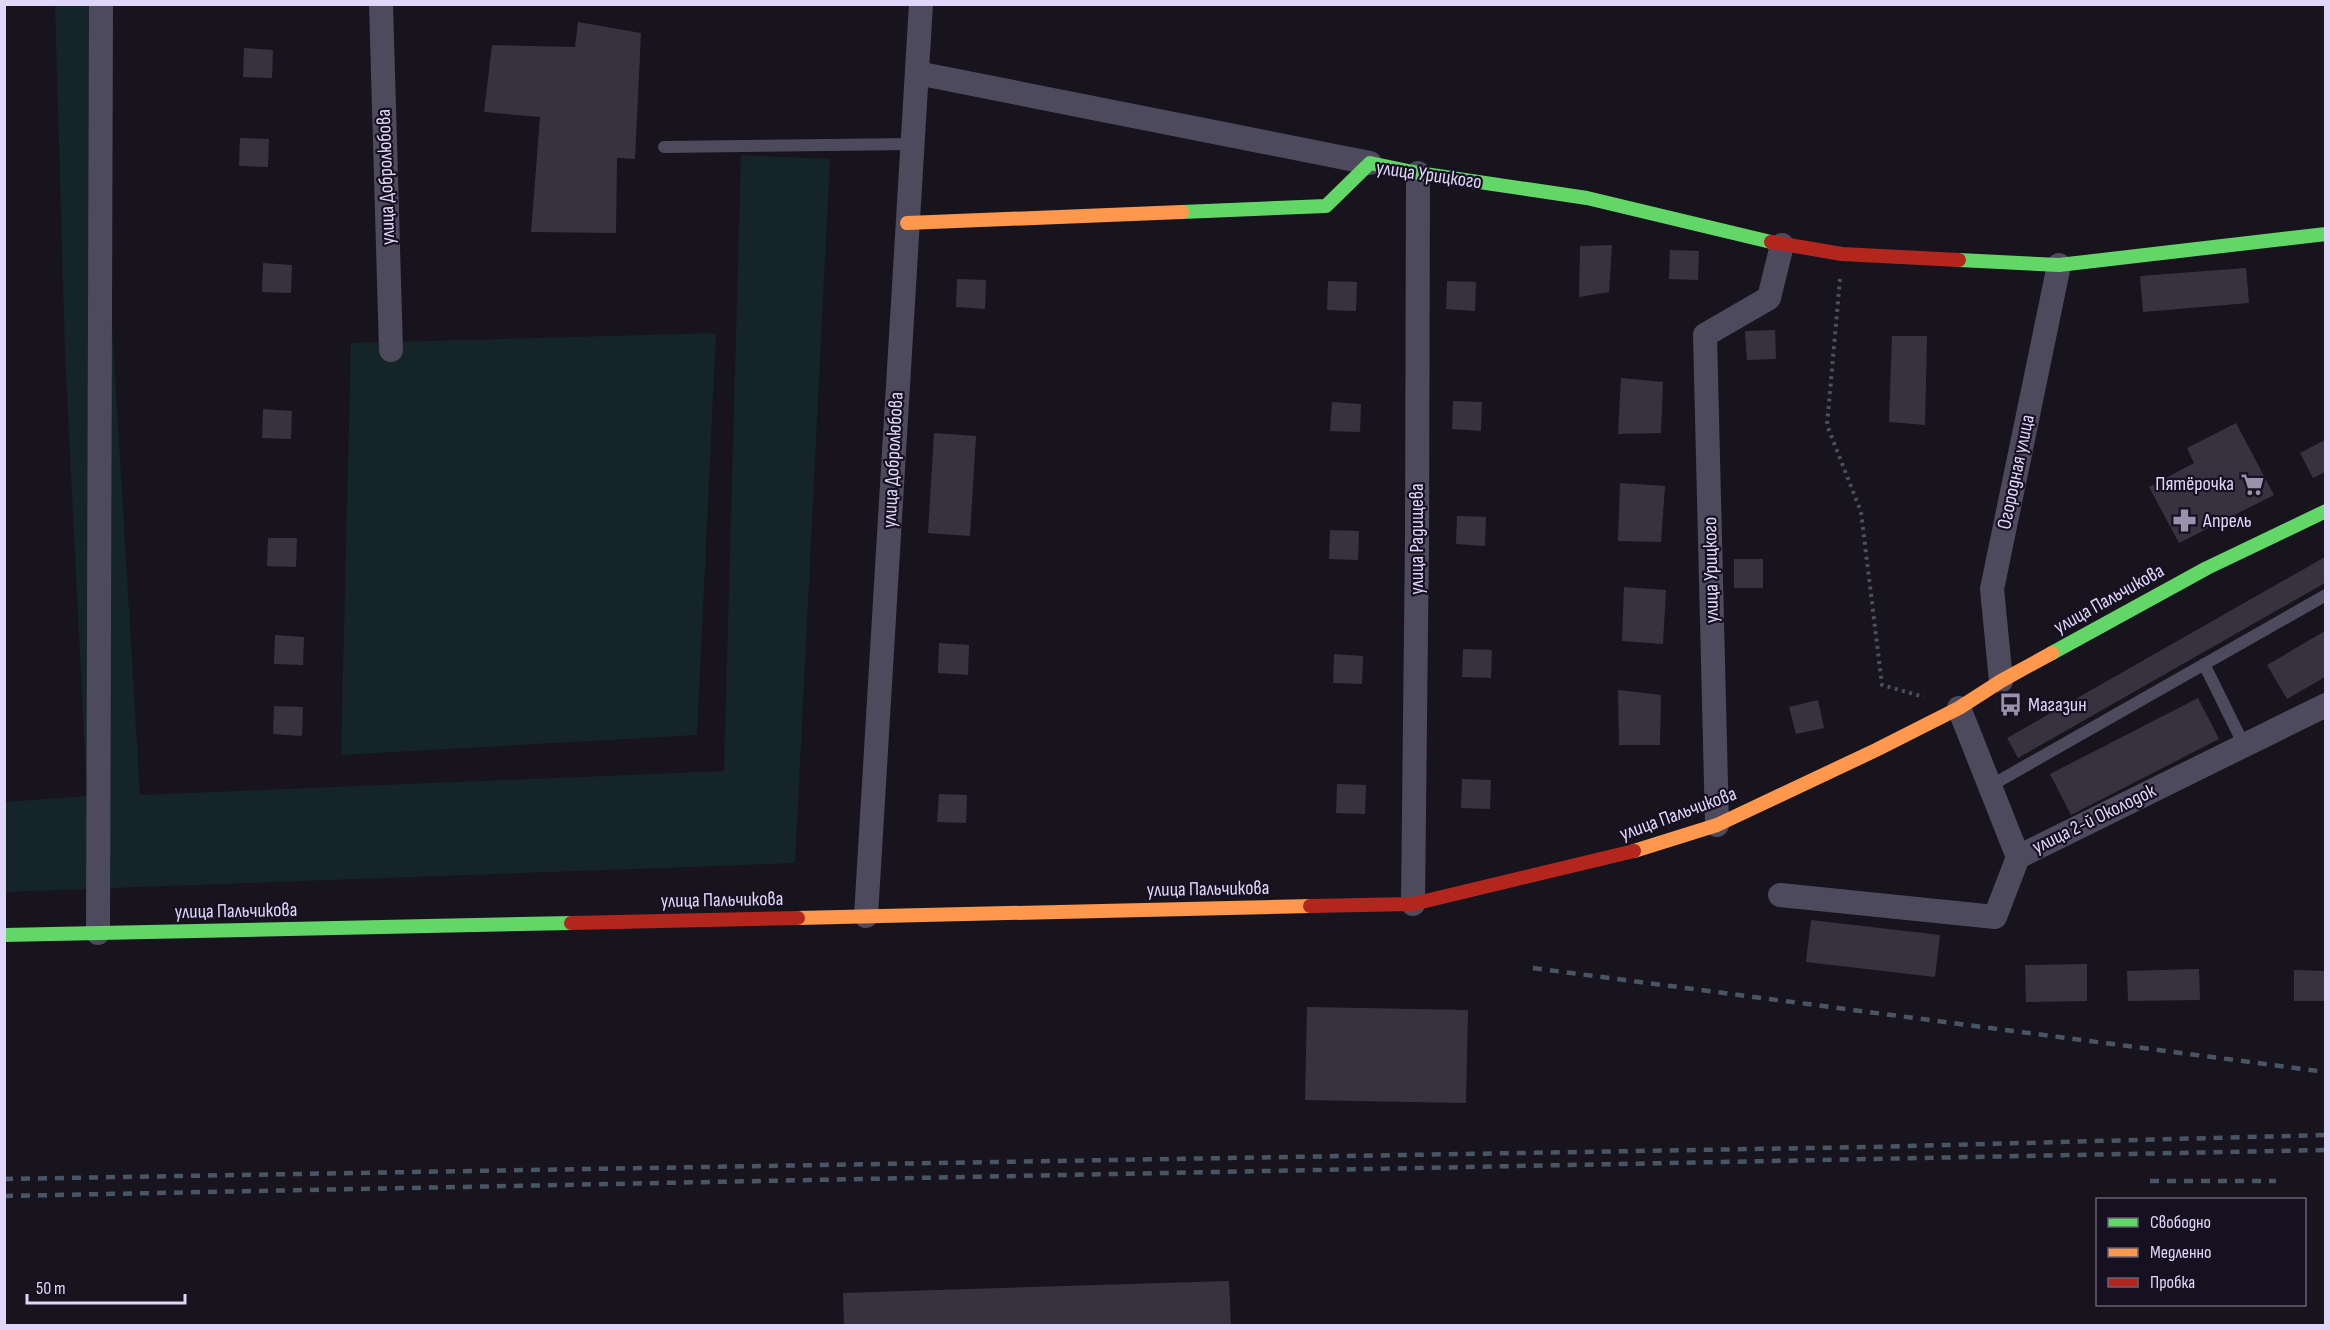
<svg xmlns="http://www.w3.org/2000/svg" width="2330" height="1330" viewBox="0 0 2330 1330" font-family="'Sofia Sans Condensed',sans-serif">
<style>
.green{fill:#142428}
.building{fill:#373240}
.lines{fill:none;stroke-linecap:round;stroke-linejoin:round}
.path{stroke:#4a505e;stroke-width:4;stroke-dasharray:3 4.5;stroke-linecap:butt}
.lane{stroke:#4e4a5d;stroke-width:12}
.street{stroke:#4e4a5d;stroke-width:24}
.fast{stroke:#63d668;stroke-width:14}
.slow{stroke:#ff974d;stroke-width:14}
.jam{stroke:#b3261e;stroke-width:14}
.rail{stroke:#495565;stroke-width:4.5;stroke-dasharray:9 8;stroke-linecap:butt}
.labels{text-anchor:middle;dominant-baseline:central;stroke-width:4.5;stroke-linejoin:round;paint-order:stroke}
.street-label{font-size:20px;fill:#e0d6fa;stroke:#161121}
.poi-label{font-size:20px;fill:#e0d6fa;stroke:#161121;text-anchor:start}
</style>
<rect width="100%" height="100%" fill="#17141e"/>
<!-- green -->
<path class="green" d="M 55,5 L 93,5 L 140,795 L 724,771 L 741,155 L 830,159 L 795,863 L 5,892 L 5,802 L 87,796 L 65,352 Z
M 716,333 L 697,735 L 341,755 L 351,343 Z"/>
<!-- building -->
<path class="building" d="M 578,22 L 641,33 L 635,159 L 617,158 L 616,233 L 531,232 L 540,117 L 484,112 L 492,45 L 575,47 Z
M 244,48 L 273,50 L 272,78 L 243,77 Z
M 240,138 L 269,139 L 268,167 L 239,166 Z
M 1612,245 L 1609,292 L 1579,297 L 1580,246 Z
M 1670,250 L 1699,251 L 1698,280 L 1669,279 Z
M 263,263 L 292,265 L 291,293 L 262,292 Z
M 2246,268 L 2249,303 L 2143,312 L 2140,276 Z
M 957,279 L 986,280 L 985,309 L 956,307 Z
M 1328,281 L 1357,282 L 1356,311 L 1327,310 Z
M 1447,281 L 1476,282 L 1475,311 L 1446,309 Z
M 1775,330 L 1776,359 L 1747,360 L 1745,331 Z
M 1892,336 L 1927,336 L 1925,425 L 1889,422 Z
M 1621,378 L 1663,382 L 1661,433 L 1618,434 Z
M 1453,401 L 1482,402 L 1481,431 L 1452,429 Z
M 1332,402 L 1361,404 L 1360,432 L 1330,431 Z
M 263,409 L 292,411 L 291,439 L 262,438 Z
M 2236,423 L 2274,495 L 2179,543 L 2149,487 L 2194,463 L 2187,448 Z
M 934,433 L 976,436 L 970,536 L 928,533 Z
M 2325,440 L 2325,472 L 2313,478 L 2300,453 Z
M 1620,483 L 1665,486 L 1661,542 L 1618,541 Z
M 1457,516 L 1486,517 L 1485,546 L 1456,544 Z
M 1330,530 L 1359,531 L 1358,560 L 1329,559 Z
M 268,538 L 297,538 L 296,567 L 267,566 Z
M 2325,557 L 2325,583 L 2018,758 L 2007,738 Z
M 1734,559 L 1763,559 L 1763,588 L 1734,588 Z
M 1624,587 L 1666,590 L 1663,644 L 1622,641 Z
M 2325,631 L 2325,677 L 2287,699 L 2267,665 Z
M 275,635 L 304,637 L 303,665 L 274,664 Z
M 939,643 L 969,645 L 968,675 L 938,673 Z
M 1463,649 L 1492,650 L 1491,678 L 1462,677 Z
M 1334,654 L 1363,656 L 1362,684 L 1333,683 Z
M 1618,690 L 1661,695 L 1660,745 L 1619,745 Z
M 2198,698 L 2219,739 L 2071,815 L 2050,774 Z
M 1818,700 L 1824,728 L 1796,734 L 1789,707 Z
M 274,706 L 303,707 L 302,736 L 273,734 Z
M 1462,779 L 1491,780 L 1490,809 L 1461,808 Z
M 1337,784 L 1366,785 L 1365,814 L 1336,813 Z
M 939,794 L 967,795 L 966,823 L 937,822 Z
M 1811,920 L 1940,935 L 1935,977 L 1806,962 Z
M 2087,964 L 2087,1001 L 2026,1002 L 2025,965 Z
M 2199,969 L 2200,1000 L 2128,1001 L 2127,971 Z
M 2294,970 L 2325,971 L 2325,1001 L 2294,1001 Z
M 1307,1007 L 1468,1010 L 1466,1103 L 1305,1100 Z
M 1229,1281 L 1231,1326 L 844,1326 L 843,1293 Z"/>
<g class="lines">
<!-- path -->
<path class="path" d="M 1840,279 L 1827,425 L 1861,512 L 1882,685 L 1924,697"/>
<!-- lane -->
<path class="lane" d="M 664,147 L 912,144
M 2204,664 L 2244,745
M 1990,786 L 2326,595"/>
<!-- street -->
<path class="street" d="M 381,4 L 391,350
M 917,73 L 1370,163
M 2001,681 L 1992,589 L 2059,265
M 1959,708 L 2018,857
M 1717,825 L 1705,335 L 1769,298 L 1782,245
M 1780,895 L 1995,917 L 2018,857 L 2326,705
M 1413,904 L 1417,538 L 1418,173
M 866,916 L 921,4
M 98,933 L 101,4"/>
<!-- fast -->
<path class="fast" d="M 1182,212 L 1326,206 L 1370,163 L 1418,173 L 1587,198 L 1771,242
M 1959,260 L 2059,265 L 2326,234
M 2052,653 L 2207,568 L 2326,511
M 4,935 L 571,923"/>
<!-- slow -->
<path class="slow" d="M 907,223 L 1182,212
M 1634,851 L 1717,825 L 1876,750 L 1959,708 L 2001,681 L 2052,653
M 798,918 L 1310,906"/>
<!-- jam -->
<path class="jam" d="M 1771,242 L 1842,254 L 1959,260
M 1310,906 L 1413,904 L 1634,851
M 571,923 L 798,918"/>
<!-- rail -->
<path class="rail" d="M 1533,968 L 2326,1072
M 4,1179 L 1870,1147 L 2326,1135
M 2150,1181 L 2276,1181
M 4,1196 L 2326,1150"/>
</g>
<!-- icons -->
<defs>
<symbol id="supermarket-bare" viewBox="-9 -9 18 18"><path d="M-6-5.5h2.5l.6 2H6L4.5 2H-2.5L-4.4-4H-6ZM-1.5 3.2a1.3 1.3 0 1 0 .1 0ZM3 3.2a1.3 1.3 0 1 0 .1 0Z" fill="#9a92ad" stroke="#161121" stroke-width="2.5" paint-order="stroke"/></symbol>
<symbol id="pharmacy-bare" viewBox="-9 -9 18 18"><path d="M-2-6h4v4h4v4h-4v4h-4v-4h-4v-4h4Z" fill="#9a92ad" stroke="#161121" stroke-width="2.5" paint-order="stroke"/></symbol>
<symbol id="bus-bare" viewBox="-9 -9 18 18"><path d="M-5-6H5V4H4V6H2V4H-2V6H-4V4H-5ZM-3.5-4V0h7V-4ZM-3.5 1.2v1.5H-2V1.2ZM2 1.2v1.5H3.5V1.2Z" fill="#9a92ad" stroke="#161121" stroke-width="2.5" paint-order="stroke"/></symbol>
</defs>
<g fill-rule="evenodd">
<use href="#supermarket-bare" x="2236" y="468" width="33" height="33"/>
<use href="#pharmacy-bare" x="2168" y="504" width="33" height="33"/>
<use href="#bus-bare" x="1994" y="688" width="33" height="33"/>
</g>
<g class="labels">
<!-- street labels -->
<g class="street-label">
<text transform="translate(1429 175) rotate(8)">улица Урицкого</text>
<text transform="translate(386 177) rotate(-92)">улица Добролюбова</text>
<text transform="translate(893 460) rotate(-87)">улица Добролюбова</text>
<text transform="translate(2016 472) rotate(-78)">Огородная улица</text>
<text transform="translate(1417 539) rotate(-90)">улица Радищева</text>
<text transform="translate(1711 570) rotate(-91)">улица Урицкого</text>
<text transform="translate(2109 599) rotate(-29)">улица Пальчикова</text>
<text transform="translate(1678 814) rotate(-20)">улица Пальчикова</text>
<text transform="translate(2094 819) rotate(-26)">улица 2-й Околодок</text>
<text transform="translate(1208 889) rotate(-1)">улица Пальчикова</text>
<text transform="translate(722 900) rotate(-1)">улица Пальчикова</text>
<text transform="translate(236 911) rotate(-1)">улица Пальчикова</text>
</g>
<!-- poi labels -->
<g class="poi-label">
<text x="2234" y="484" text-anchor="end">Пятёрочка</text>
<text x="2203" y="521">Апрель</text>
<text x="2028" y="705">Магазин</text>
</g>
</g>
<!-- border -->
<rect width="2330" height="1330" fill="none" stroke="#e0d6fa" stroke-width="12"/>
<!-- legend -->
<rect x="2096" y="1198" width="210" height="108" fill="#161121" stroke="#676078" stroke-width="1.5"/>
<rect x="2108" y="1218" width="30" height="9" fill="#63d668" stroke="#676078" stroke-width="1.5"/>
<text x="2150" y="1228" font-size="18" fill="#e0d6fa">Свободно</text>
<rect x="2108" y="1248" width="30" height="9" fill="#ff974d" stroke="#676078" stroke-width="1.5"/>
<text x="2150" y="1258" font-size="18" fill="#e0d6fa">Медленно</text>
<rect x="2108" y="1278" width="30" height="9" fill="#b3261e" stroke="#676078" stroke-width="1.5"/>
<text x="2150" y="1288" font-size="18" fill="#e0d6fa">Пробка</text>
<!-- scale -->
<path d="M27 1294v9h158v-9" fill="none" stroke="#e0d6fa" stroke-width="3"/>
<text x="36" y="1294" font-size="18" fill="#e0d6fa" stroke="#161121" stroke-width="4.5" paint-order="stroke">50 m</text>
</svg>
